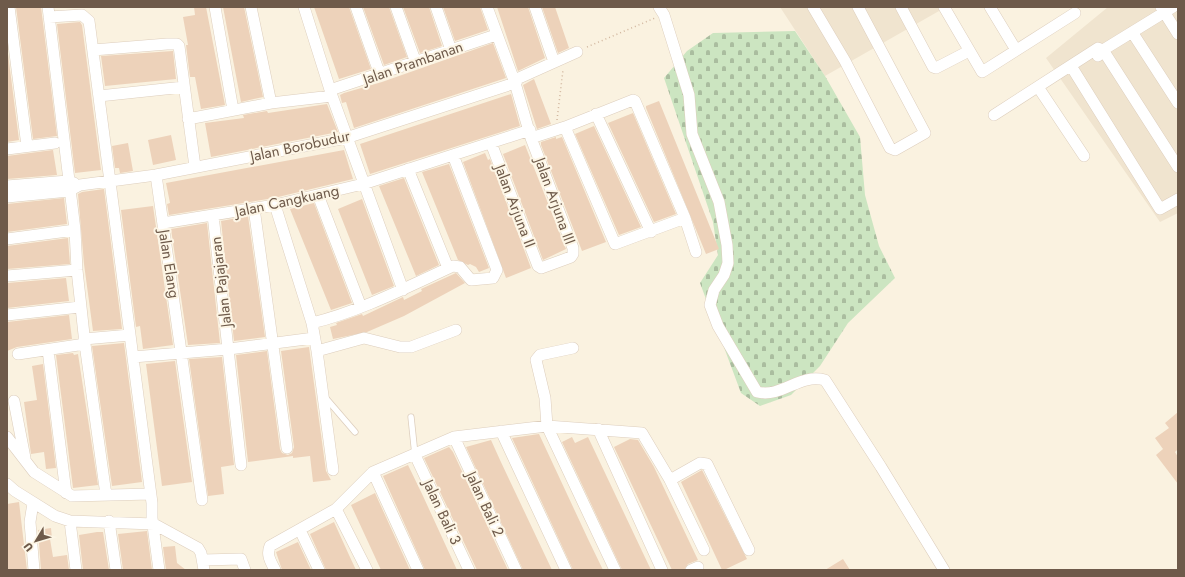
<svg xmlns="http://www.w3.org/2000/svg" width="1185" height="577" viewBox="0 0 1185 577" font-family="Jost,sans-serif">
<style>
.residential{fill:#f0e4cf}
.cemetery{fill:url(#cemetery-stones)}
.building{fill:#edd2ba}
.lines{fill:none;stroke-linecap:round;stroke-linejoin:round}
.lane-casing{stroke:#ddcebd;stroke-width:7}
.street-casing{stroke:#ddcebd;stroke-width:12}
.path{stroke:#d1b69e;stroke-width:1.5;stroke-dasharray:1 3;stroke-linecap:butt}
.lane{stroke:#fff;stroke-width:5.5}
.street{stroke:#fff;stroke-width:11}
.labels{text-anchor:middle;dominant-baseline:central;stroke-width:4;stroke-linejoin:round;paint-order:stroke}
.street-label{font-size:15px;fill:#6e5a4a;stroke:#fdf6e6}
</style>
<defs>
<pattern id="cemetery-stones" width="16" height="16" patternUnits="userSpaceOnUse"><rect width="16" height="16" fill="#cce5c1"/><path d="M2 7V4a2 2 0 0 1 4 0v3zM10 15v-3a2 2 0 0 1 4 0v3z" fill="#aabd9f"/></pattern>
</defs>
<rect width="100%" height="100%" fill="#faf2e0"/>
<!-- residential -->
<path class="residential" d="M 780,7 L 946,7 L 825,76 Z
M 1108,7 L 1178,7 L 1178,213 L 1160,222 L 1046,58 Z"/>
<!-- cemetery -->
<path class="cemetery" d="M 795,31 L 825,76 L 860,137 L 865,195 L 879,246 L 895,278 L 848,323 L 820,366 L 791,395 L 760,406 L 741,393 L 700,283 L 718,255 L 713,222 L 664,78 L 687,51 L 713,33 Z"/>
<!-- building -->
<path class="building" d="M 16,7 L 41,7 L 57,136 L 33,139 Z
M 194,7 L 206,7 L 225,105 L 201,109 L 195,77 L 190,77 L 186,45 L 188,45 L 183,17 L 195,15 Z
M 223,7 L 244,7 L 263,97 L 241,102 Z
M 314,7 L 349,7 L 371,69 L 339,79 Z
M 363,7 L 389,7 L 407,57 L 384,65 Z
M 403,7 L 429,7 L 442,46 L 420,53 Z
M 443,7 L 480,7 L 488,30 L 455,41 Z
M 497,7 L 528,7 L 545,58 L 518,71 Z
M 542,7 L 555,7 L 569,48 L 558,53 Z
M 80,22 L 82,25 L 101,170 L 75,173 L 57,24 Z
M 493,43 L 506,78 L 354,128 L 346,102 L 342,103 L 340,95 L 344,93 L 382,82 Z
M 7,46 L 19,140 L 7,142 Z
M 173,51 L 176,79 L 105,86 L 101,56 Z
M 534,79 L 551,124 L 537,129 L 523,85 Z
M 511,94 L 520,126 L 370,174 L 360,144 Z
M 659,101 L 719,249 L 706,254 L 646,108 L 646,106 Z
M 327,104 L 338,132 L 211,157 L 205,123 L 244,118 L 243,115 L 267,111 L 268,113 Z
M 633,113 L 676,214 L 654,222 L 608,123 Z
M 594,126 L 641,227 L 619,235 L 575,134 Z
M 171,135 L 176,160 L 153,165 L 148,140 Z
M 556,137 L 556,139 L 562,137 L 606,242 L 582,251 L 541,145 L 541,142 Z
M 128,143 L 133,171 L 120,173 L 119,168 L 115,168 L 112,146 Z
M 525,145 L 566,249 L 543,260 L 503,154 Z
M 53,150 L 57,175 L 7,179 L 7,156 Z
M 344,150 L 353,179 L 274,198 L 169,215 L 167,204 L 170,203 L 166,183 Z
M 485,153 L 488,160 L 490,159 L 531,268 L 506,278 L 463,162 Z
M 449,164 L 489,268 L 479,272 L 476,267 L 470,264 L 468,265 L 458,260 L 422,172 Z
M 404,178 L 439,265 L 416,276 L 379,186 Z
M 104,189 L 122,329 L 93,331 L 84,264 L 78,194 L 82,192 Z
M 64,198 L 67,224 L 7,232 L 7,204 Z
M 362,199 L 394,286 L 372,295 L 338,209 Z
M 314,203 L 352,303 L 331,310 L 290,209 Z
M 153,206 L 173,345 L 143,349 L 140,326 L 136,327 L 121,210 Z
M 248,216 L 265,337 L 234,341 L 221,221 Z
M 207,223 L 220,343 L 188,345 L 171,229 Z
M 68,238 L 70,264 L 7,269 L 7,246 Z
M 456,273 L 465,283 L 404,316 L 367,332 L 333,339 L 330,327 L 337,325 L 336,323 L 362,314 L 363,316 L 403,297 L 404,300 L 422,291 L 421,289 Z
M 66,278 L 69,301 L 7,308 L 7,283 Z
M 69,315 L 72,339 L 17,347 L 7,351 L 7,322 Z
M 124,343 L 142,482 L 112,486 L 92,346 Z
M 309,347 L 326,471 L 331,480 L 313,482 L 310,456 L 293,458 L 293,456 L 248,462 L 236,355 L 267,351 L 280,449 L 282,453 L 288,455 L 292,453 L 294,447 L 281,351 Z
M 73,353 L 74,355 L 78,354 L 98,485 L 73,488 L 56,355 Z
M 222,357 L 234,465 L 221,467 L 224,494 L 208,496 L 189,359 Z
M 175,361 L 192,482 L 162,486 L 146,364 Z
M 43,364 L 56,468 L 46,469 L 44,452 L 31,454 L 24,402 L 37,400 L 32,366 Z
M 1178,412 L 1178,449 L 1175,452 L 1178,457 L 1178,484 L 1156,455 L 1163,449 L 1155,438 L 1169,428 L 1165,423 Z
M 539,434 L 588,539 L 603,570 L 573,570 L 512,438 Z
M 572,437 L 575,443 L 588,437 L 651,570 L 622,570 L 562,442 Z
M 630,439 L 638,440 L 654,467 L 698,560 L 688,564 L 684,570 L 672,570 L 614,447 Z
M 491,440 L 500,460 L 552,570 L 523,570 L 466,447 Z
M 449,447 L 453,452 L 508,570 L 477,570 L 424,458 Z
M 408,465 L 423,496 L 457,570 L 425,570 L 383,476 Z
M 702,470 L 747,559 L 724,570 L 722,570 L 681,482 Z
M 375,493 L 410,570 L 381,570 L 351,505 Z
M 19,502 L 27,570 L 7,570 L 7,504 Z
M 334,522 L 349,555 L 356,570 L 326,570 L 310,534 Z
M 51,528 L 52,539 L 50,539 L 53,557 L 67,555 L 69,570 L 41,570 L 38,530 Z
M 147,531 L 152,570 L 123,570 L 118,534 Z
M 97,532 L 103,532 L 109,570 L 83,570 L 79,535 Z
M 298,542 L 311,570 L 282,570 L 276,552 Z
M 175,546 L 177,563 L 186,570 L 166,570 L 163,547 Z
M 843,559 L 850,570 L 825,570 Z"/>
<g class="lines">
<defs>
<path id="lane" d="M 324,396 L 355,432
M 411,417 L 415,455"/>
<path id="street" d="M 9,7 L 27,146
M 48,7 L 75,230 L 77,270 L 85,344 L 106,495
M 215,7 L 233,110
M 251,7 L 271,103
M 304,7 L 332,96 L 403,290
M 356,7 L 380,75
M 396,7 L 416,63
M 436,7 L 451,50
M 487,7 L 515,83 L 531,138 L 573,248 L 573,254 L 571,257 L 541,268 L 538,266 L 491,143
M 535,7 L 554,62
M 659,7 L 664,15 L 689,95 L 692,134 L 719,202 L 727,245 L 728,263 L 724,275 L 714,290 L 710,305 L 718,326 L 757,392 C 783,398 799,373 825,380 L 881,467 L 944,570
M 813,7 L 845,61 L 890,148 L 895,150 L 925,133 L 858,7
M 901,7 L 933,67 L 936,68 L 969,51
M 944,7 L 982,72 L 1075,13
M 990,7 L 1016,50
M 1161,7 L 1178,34
M 49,17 L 82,15 L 89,21 L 152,503 L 152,518 L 159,570
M 1132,32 L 1178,103
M 93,50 L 167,44 L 177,44 L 179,46 L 195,167
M 1098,56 L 1103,50 L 1173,7
M 1071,66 L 1160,209 L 1178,199
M 1038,87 L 1084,156
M 330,90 L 496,35
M 99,96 L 184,87
M 596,114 L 651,232
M 994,115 L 1098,48 L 1103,50 L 1178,167
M 188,119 L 271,103 L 332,96
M 565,127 L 615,244 L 685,218
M 531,138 L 565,127 L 633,100 L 635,101 L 685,218 L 696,252
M 7,149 L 55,143
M 408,169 L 448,268
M 156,175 L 202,500
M 7,186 L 68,181 L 74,183
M 318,195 L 361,307
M 7,197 L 69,191 L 80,185 L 156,175 L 346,138 L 515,83 L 519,78 L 577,52
M 275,205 L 312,323 L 317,351 L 333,470
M 254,208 L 287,448
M 213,215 L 241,465
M 163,223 L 275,205 L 363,184 L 530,130
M 7,239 L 75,230
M 7,276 L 77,270
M 7,315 L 80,307
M 312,323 C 361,311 407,287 453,266 L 460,267 L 471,280 L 493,278 L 497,270 L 453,155
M 84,339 L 130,335
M 573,348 L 540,355 L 536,360 L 545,398 L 547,426 L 615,570
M 48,350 L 66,493
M 317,351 L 364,338 L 400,347 L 411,347 L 456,330
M 18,354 L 85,344
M 133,357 L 229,349 L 314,338
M 14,401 L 25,458
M 598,429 L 662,570
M 501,431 L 566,570
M 7,437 L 34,472 L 72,496 L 150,494
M 454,437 L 516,570
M 415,455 L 469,570
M 373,472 L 418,570
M 670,480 L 700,463 L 707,464 L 749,550
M 7,484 L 15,491 L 55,516 L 70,521 L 154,524 L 198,548 L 201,553 L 204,570
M 33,503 L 30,522 L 34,570
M 336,509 L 367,570
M 70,521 L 76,570
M 109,521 L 116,570
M 300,530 L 319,570
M 203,560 L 241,559 L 245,570
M 275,570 C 271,562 266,555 270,546 L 336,509 L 373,472 L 454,437 L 547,426 L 642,433 L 670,480 L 704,550
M 691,570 L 698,567"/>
</defs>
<!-- lane casing -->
<use href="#lane" class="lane-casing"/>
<!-- street casing -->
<use href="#street" class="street-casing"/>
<!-- path -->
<path class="path" d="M 587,47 L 655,18
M 557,120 L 563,70"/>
<!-- lane -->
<use href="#lane" class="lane"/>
<!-- street -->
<use href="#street" class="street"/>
</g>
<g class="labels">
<!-- street labels -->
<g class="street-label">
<text transform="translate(413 63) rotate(-19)">Jalan Prambanan</text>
<text transform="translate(300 146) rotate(-12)">Jalan Borobudur</text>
<text transform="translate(287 201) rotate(-12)">Jalan Cangkuang</text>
<text transform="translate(555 201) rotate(70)">Jalan Arjuna III</text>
<text transform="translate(515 206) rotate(69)">Jalan Arjuna II</text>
<text transform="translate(169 264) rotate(81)">Jalan Elang</text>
<text transform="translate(221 282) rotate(-97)">Jalan Pajajaran</text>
<text transform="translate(485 504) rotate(65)">Jalan Bali 2</text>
<text transform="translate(442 512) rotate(65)">Jalan Bali 3</text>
</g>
</g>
<!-- border -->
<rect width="1185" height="577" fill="none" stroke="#6e5a4a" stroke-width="16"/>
<!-- north arrow -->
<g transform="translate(36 541) rotate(232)" stroke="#fdf6e6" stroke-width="3" paint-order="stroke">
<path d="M0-3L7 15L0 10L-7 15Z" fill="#6e5a4a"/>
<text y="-6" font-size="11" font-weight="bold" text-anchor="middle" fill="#6e5a4a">U</text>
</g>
</svg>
